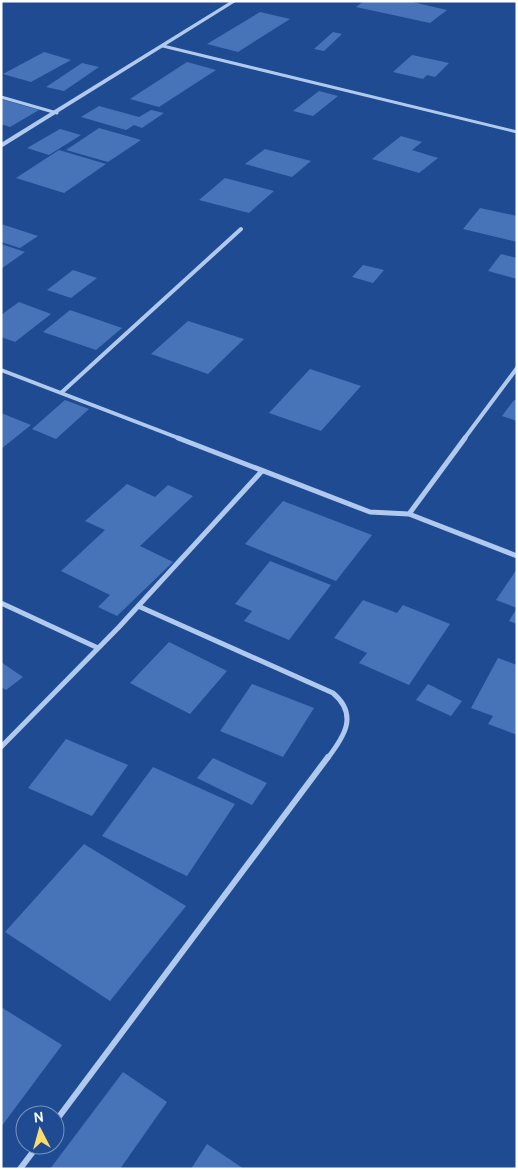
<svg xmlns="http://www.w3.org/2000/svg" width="518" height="1170" viewBox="0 0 518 1170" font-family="Cabin,sans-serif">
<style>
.building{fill:#4774b9}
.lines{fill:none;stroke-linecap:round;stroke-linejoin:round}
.minor-far3{stroke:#b0c9ee;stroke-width:3}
.minor-far2{stroke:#b0c9ee;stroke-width:4}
.minor-far1{stroke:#b0c9ee;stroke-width:5}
.minor{stroke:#b0c9ee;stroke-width:6}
.tertiary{fill:#b0c9ee;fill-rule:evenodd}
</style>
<rect width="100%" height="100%" fill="#1f4b92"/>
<!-- building -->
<path class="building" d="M 364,1 L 408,1 L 447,10 L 430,23 L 356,7 Z
M 260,12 L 290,19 L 238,52 L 207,44 Z
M 333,32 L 342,34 L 324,51 L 314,49 Z
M 44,52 L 71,60 L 31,82 L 3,74 Z
M 412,55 L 449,63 L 435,77 L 427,75 L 423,79 L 393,72 Z
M 187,62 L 216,70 L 159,107 L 130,99 Z
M 82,63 L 99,67 L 64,91 L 46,87 Z
M 319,91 L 338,96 L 313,116 L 293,111 Z
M 1,99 L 39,110 L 10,127 L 1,124 Z
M 99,106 L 139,117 L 151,110 L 164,113 L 142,128 L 134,125 L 126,130 L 81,117 Z
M 99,128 L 141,140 L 108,162 L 66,150 Z
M 60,129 L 81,135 L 49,155 L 27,148 Z
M 401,136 L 422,142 L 412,150 L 438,158 L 419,173 L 372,159 Z
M 265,149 L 311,161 L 292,177 L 245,164 Z
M 59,150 L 106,164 L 64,193 L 16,178 Z
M 225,178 L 274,191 L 249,213 L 199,200 Z
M 480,208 L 517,216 L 517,242 L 463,229 Z
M 1,224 L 38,236 L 20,248 L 1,242 Z
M 1,244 L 25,252 L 1,269 Z
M 501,254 L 517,258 L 517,279 L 488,271 Z
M 363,265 L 384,270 L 373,283 L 352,277 Z
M 73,270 L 97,278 L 71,298 L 47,290 Z
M 19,302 L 51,314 L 15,342 L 1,337 L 1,315 Z
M 70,310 L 122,328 L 96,350 L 43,332 Z
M 188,321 L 244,339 L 208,374 L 151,354 Z
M 310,369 L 361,386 L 321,431 L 269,413 Z
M 65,400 L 89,409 L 56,439 L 32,429 Z
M 514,400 L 517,401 L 517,421 L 502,416 Z
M 1,413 L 31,425 L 1,449 Z
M 127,484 L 155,497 L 168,485 L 193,496 L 140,546 L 173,562 L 117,616 L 98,607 L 110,595 L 61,571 L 105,530 L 85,521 Z
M 283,501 L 372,535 L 336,581 L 245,544 Z
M 270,561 L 331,585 L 289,640 L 244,621 L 252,611 L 235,604 Z
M 517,569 L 517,624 L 509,621 L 517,608 L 496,600 Z
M 363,600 L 397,613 L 403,605 L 450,624 L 409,685 L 359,663 L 367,653 L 334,638 Z
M 169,642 L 227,671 L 190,714 L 130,683 Z
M 498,658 L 517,665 L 517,735 L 488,724 L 493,716 L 471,708 Z
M 1,662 L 23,677 L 6,690 L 1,687 Z
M 252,684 L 314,708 L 283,757 L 220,731 Z
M 428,684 L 462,701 L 451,716 L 416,700 Z
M 66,739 L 128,765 L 92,816 L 28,788 Z
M 213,758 L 267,783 L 252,805 L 197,778 Z
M 153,767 L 235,804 L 187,876 L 102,836 Z
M 84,844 L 186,906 L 110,1001 L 5,932 Z
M 1,1007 L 62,1045 L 1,1127 Z
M 123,1072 L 167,1102 L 120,1169 L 50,1169 Z
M 207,1144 L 244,1169 L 191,1169 Z"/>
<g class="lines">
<!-- minor-far3 -->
<path class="minor-far3" d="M 163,46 L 517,132
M 1,97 L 57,113"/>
<!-- minor-far2 -->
<path class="minor-far2" d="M 1,370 L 181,439
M 61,393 L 241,229
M 464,439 L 517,368"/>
<!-- minor-far1 -->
<path class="minor-far1" d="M 178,438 L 370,512 L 409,514 L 517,556
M 409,514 L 465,438
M 1,603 L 98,648
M 138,606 L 333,693 C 359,715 344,737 327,759
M 1,747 L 119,627 L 262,471"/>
<!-- minor -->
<path class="minor" d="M 55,1122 L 328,757
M 20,1169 L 38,1145"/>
<!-- tertiary -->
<path class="tertiary" d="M 231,1 L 237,1 L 1,148 L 1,143 Z"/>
</g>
<!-- border -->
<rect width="518" height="1170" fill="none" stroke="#ffffff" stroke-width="5"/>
<!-- north arrow -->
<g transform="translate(40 1130) rotate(354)"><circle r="24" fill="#1f4b92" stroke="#7993be"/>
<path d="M0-4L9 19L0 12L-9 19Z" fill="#fcdb70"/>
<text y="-8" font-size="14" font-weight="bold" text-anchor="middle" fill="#ffffff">N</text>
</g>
</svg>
